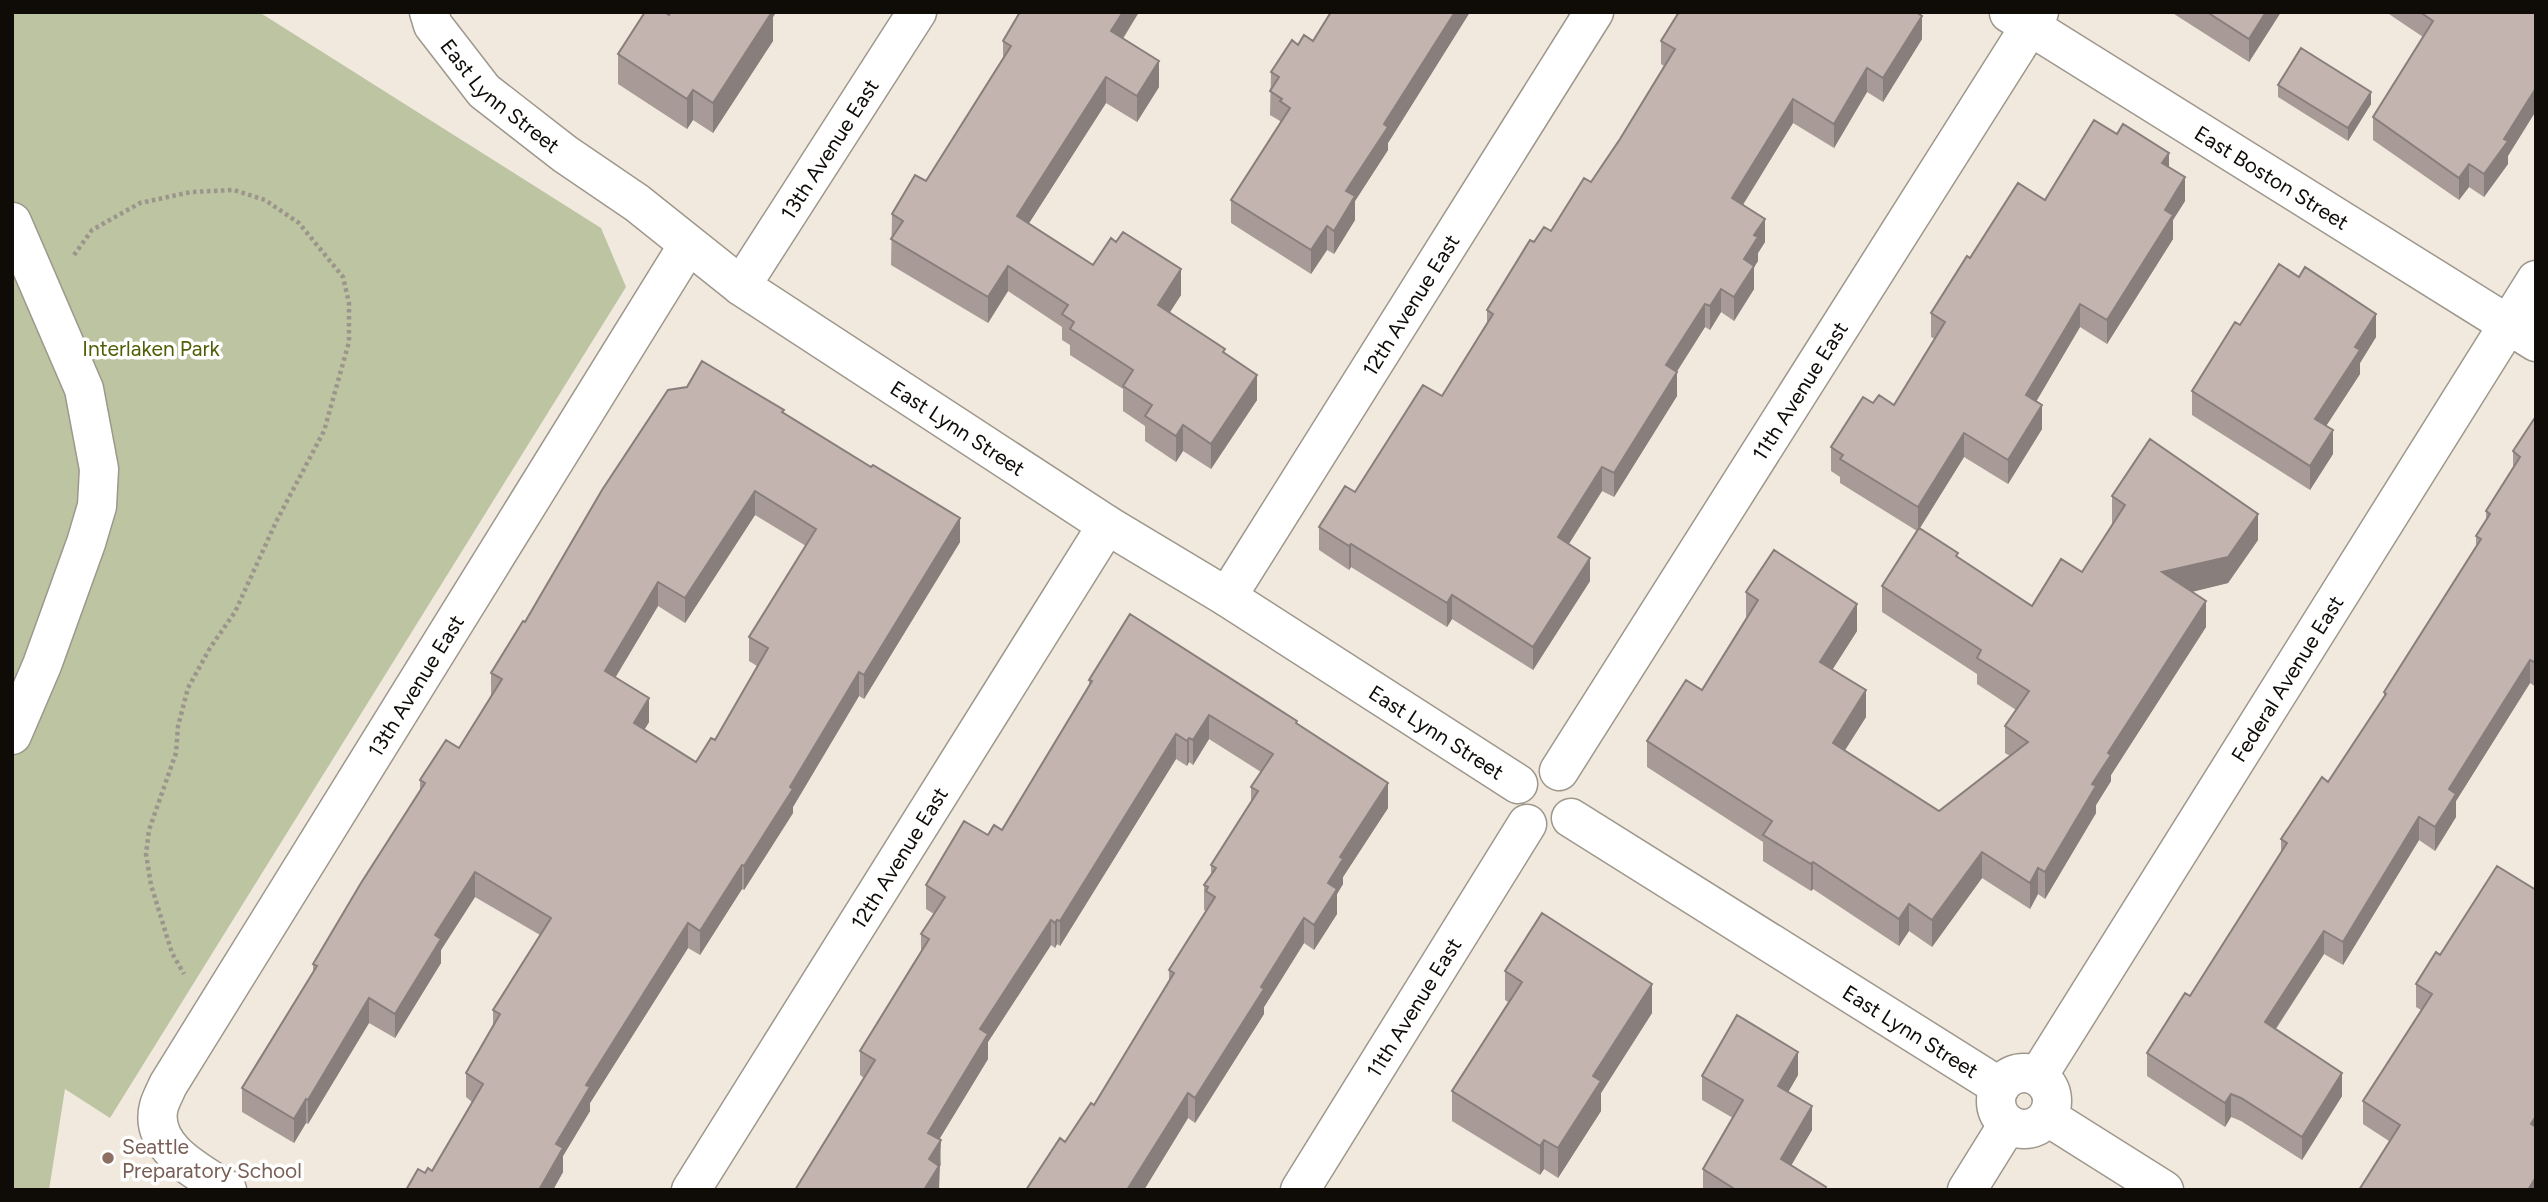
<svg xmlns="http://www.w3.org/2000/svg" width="2548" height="1202" viewBox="0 0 2548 1202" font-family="Figtree,sans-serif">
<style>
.green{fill:#bcc4a2}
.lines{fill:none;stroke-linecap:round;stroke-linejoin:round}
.minor-casing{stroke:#9e978c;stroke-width:41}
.path{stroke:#9c958c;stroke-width:4.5;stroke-dasharray:3.5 3.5;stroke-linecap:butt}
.minor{stroke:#fff;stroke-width:38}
.wall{fill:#a89b97;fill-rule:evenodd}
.shaded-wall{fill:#887e7b}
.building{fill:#c3b4b0;stroke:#887e7b;stroke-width:2;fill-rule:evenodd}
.education-dot{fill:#8d6e63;stroke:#fff;stroke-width:2.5}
.labels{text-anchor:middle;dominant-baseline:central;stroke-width:7;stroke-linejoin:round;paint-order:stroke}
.street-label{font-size:21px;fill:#0f0c08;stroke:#fff}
.park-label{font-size:21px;fill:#525e06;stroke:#fff}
.education-label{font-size:21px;fill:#785e54;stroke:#fff;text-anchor:start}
</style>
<rect width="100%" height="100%" fill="#f1e9dd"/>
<!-- green -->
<path class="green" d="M 12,12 L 259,12 L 601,228 L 626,287 L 110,1118 L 65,1089 L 49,1190 L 12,1190 Z"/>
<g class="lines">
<defs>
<g id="minor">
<path id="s1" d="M 429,12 L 433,25 L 484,91 L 565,154 L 637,203 L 741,286 L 1107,525 L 1227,597 L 1518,784"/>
<path id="s2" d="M 2009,13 L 2536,342"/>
<path d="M 12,222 L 84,389 L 99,469 L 97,506 L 86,543 L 42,665 L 12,735"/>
<path id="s3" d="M 741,286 L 917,12"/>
<path id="s4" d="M 1227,597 L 1594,12"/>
<path id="s5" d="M 1559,771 L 2039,12"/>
<path id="s6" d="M 1571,818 L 2000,1087"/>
<circle cx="2024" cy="1101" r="28"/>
<path id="s7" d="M 2038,1076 L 2536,280"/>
<path d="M 2048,1117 L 2164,1190"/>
<path id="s8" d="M 227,1190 C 199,1172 148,1147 159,1106 C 161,1099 165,1092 168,1085 L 688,245"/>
<path id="s9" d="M 691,1190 L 1107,525"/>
<path id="s10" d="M 1300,1190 L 1527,824"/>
<path d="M 1967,1190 L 2008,1124"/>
</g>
</defs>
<!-- minor casing -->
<use href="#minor" class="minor-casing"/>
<!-- path -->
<path class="path" d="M 74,255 L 92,230 L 140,203 L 191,192 L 234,190 L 265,200 L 299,223 L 343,277 L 349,303 L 349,342 L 324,431 L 276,522 L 235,612 L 210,648 L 188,688 L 178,726 L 176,753 L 149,830 L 146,854 L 151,885 L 172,953 L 184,974"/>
<!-- minor -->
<use href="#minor" class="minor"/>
</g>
<!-- wall -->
<path class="wall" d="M 671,12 L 776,12 L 773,17 L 773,41 L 713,133 L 693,120 L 687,129 L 618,84 L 618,54 L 669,15 Z
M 1139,12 L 1123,39 L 1159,87 L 1137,122 L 1106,103 L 1029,223 L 1093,265 L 1181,295 L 1169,313 L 1225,353 L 1257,400 L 1211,469 L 1183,451 L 1176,462 L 1145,441 L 1145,426 L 1123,411 L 1123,389 L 1070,355 L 1070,345 L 1062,340 L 1062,327 L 1008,291 L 988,323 L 891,265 L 892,214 L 926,181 L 1003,58 L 1003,41 Z
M 1331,12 L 1470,12 L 1388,143 L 1388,150 L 1355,201 L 1355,220 L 1334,254 L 1327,250 L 1311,274 L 1231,223 L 1231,200 L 1280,123 L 1280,121 L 1270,115 L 1271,72 L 1313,41 Z
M 2171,12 L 2281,12 L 2249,62 Z
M 2386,12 L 2536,12 L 2508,156 L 2508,164 L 2484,197 L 2469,187 L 2459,200 L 2373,140 L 2373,117 L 2423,37 Z
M 1922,39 L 1883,102 L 1867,92 L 1834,148 L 1793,123 L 1743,205 L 1765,242 L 1758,253 L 1758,261 L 1754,267 L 1754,289 L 1734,321 L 1721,312 L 1710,330 L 1705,327 L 1676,372 L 1677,396 L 1614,497 L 1602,491 L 1569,544 L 1590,581 L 1533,670 L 1452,619 L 1447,627 L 1351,567 L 1349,570 L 1319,550 L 1319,527 L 1355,492 L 1442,396 L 1487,324 L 1487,310 L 1534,242 L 1551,231 L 1591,182 L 1620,139 L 1664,66 L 1661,64 L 1661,41 Z
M 2278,85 L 2371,104 L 2348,141 L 2278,97 Z
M 2169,167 L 2185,201 L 2173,220 L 2173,239 L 2107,344 L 2080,327 L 2036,401 L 2042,429 L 2008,484 L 1964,457 L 1920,528 L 1958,557 L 2032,606 L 2082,572 L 2113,524 L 2112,523 L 2112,496 L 2258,540 L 2228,583 L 2192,592 L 2206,627 L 2111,775 L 2111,781 L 2096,805 L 2096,813 L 2045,899 L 2038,894 L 2030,909 L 1982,878 L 1932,947 L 1909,931 L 1899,946 L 1813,889 L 1811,891 L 1763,861 L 1763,842 L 1647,767 L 1647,741 L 1702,690 L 1746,618 L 1746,592 L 1857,631 L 1832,670 L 1866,717 L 1845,750 L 1939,811 L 2010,756 L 2005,753 L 2005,726 L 2016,710 L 1977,684 L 1977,674 L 1882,612 L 1882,586 L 1917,531 L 1840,483 L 1840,477 L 1831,471 L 1831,447 L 1873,403 L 1894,405 L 1935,339 L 1931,337 L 1931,313 L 1970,258 L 2045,200 Z
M 2240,325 L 2376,337 L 2360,363 L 2360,374 L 2326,426 L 2333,454 L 2310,490 L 2192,415 L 2192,391 Z
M 784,413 L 960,542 L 864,699 L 859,696 L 793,807 L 793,813 L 744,890 L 742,889 L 700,955 L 688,948 L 590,1103 L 590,1111 L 563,1156 L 563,1172 L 553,1190 L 406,1190 L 425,1173 L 432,1171 L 472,1102 L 466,1097 L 466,1073 L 493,1027 L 493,1010 L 540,935 L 475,897 L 441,950 L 441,963 L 395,1038 L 369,1023 L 308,1124 L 306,1123 L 294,1143 L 242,1112 L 242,1088 L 313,972 L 313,964 L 420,791 L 420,780 L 459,748 L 491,697 L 491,673 L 525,622 ZM 755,515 L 806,546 L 749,637 L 749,661 L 757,666 L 715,740 L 696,762 L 644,730 L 649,722 L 615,677 L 658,606 L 685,623 Z
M 2536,416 L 2536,687 L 2530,683 L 2456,801 L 2456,817 L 2435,851 L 2419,840 L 2343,965 L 2324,954 L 2276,1029 L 2342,1096 L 2302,1160 L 2241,1121 L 2231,1117 L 2225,1127 L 2147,1076 L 2147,1053 L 2190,996 L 2281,853 L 2281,839 L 2328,782 L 2384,697 L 2384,692 L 2476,548 L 2476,536 L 2486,520 L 2486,511 L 2513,468 L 2513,451 Z
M 1089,680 L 1297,724 L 1388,808 L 1343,877 L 1343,884 L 1337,894 L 1337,914 L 1314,950 L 1304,943 L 1264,1007 L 1264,1014 L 1195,1123 L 1188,1118 L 1144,1190 L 1026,1190 L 1094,1105 L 1169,982 L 1169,970 L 1206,911 L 1204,910 L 1204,885 L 1211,874 L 1211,865 L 1251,802 L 1251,787 L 1261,772 L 1209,739 L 1193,765 L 1189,762 L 1187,766 L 1176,759 L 1060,946 L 1057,944 L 1055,948 L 1051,945 L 988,1042 L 988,1059 L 939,1139 L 941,1165 L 939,1167 L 939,1190 L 864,1078 L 860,1075 L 860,1051 L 921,951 L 921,934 L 934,914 L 926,909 L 926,885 L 988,835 L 1002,830 L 1089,686 Z
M 2440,955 L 2536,1190 L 2389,1141 L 2363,1124 L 2363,1101 L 2421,1010 L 2416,1007 L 2416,984 Z
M 1505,971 L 1652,1013 L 1601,1093 L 1601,1111 L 1558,1178 L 1544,1169 L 1540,1175 L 1452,1121 L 1452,1091 L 1508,1002 L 1505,1000 Z
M 1798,1075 L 1788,1092 L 1812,1130 L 1791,1165 L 1826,1190 L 1703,1190 L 1703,1169 L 1733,1118 L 1702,1100 L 1702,1076 Z"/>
<!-- shaded-wall -->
<path class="shaded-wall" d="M 763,12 L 776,12 L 773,17 L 773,41 L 713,133 L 713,103 Z
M 1123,12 L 1139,12 L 1111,57 L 1111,31 Z
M 1455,12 L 1470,12 L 1388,143 L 1388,150 L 1355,201 L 1355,220 L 1334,254 L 1334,231 L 1346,191 L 1384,124 Z
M 2266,12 L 2281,12 L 2249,62 L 2249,39 Z
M 1922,16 L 1922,39 L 1883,102 L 1883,78 Z
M 1159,61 L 1159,87 L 1137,122 L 1137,96 Z
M 1867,68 L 1867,92 L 1834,148 L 1834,124 Z
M 1106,77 L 1106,103 L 1017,242 L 1017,216 Z
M 2536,88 L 2536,111 L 2508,156 L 2508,164 L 2484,197 L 2484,174 L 2504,139 Z
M 693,90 L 693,120 L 687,129 L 687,99 Z
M 2371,92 L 2371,104 L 2348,141 L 2348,128 Z
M 1793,99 L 1793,123 L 1732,222 L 1732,198 Z
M 2169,153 L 2169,177 L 2162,163 Z
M 2469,164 L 2469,187 L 2459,200 L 2459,178 Z
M 2185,177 L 2185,201 L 2173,220 L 2173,239 L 2107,344 L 2107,320 L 2165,210 Z
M 1765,219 L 1765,242 L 1758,253 L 1758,261 L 1754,267 L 1754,289 L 1734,321 L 1734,297 L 1744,259 L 1754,235 Z
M 1327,226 L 1327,250 L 1311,274 L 1311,250 Z
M 1008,266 L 1008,291 L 988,323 L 988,297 Z
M 1181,269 L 1181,295 L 1158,331 L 1158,305 Z
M 1721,289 L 1721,312 L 1710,330 L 1710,306 Z
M 1705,304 L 1705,327 L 1666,389 L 1666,365 Z
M 2080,304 L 2080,327 L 2026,419 L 2026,395 Z
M 2376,314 L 2376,337 L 2360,363 L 2360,374 L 2315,443 L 2315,419 L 2355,347 Z
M 1677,372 L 1677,396 L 1614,497 L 1614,473 Z
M 1257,375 L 1257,400 L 1211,469 L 1211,444 Z
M 2042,405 L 2042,429 L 2008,484 L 2008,460 Z
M 1183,425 L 1183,451 L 1176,462 L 1176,436 Z
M 2333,430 L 2333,454 L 2310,490 L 2310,466 Z
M 1964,433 L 1964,457 L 1918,531 L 1918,507 Z
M 1602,467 L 1602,491 L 1558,561 L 1558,537 Z
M 755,491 L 755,515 L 685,623 L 685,598 Z
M 2258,514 L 2258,540 L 2228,583 L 2162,599 L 2162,572 Z
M 960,518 L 960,542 L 864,699 L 864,675 Z
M 1351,544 L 1351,567 L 1349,570 L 1349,546 Z
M 1590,558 L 1590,581 L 1533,670 L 1533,647 Z
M 658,582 L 658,606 L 605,695 L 605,671 Z
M 1452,595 L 1452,619 L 1447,627 L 1447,603 Z
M 2206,601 L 2206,627 L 2111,775 L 2111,781 L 2096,805 L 2096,813 L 2045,899 L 2045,872 L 2108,753 Z
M 1857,604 L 1857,631 L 1820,689 L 1820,662 Z
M 2530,660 L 2530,683 L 2456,801 L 2456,817 L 2435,851 L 2435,827 L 2449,789 Z
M 859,672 L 859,696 L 793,807 L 793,813 L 744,890 L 744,866 Z
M 1866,690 L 1866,717 L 1833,769 L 1833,743 Z
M 649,698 L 649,722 L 634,747 L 634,723 Z
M 1209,715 L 1209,739 L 1193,765 L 1193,740 Z
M 1176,734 L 1176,759 L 1060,946 L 1060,921 Z
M 1189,738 L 1189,762 L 1187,766 L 1187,741 Z
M 1388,783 L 1388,808 L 1343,877 L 1343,884 L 1337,894 L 1337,914 L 1314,950 L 1314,925 L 1328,883 L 1340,857 Z
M 2419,817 L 2419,840 L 2343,965 L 2343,942 Z
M 1982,852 L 1982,878 L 1932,947 L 1932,920 Z
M 1813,862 L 1813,889 L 1811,891 L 1811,864 Z
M 742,865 L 742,889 L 700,955 L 700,931 Z
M 2038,868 L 2038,894 L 2030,909 L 2030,883 Z
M 475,872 L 475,897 L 441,950 L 441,963 L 395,1038 L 395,1014 L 435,935 Z
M 1909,904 L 1909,931 L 1899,946 L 1899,919 Z
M 1304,918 L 1304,943 L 1264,1007 L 1264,1014 L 1195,1123 L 1195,1098 L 1261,987 Z
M 1051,920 L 1051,945 L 988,1042 L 988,1059 L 928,1158 L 928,1133 L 980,1029 Z
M 1057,920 L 1057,944 L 1055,948 L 1055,923 Z
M 688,923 L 688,948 L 590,1103 L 590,1111 L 563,1156 L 563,1172 L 553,1190 L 539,1190 L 556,1144 L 586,1085 Z
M 2324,931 L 2324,954 L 2265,1045 L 2265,1022 Z
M 1652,984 L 1652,1013 L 1601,1093 L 1601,1111 L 1558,1178 L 1558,1148 L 1593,1076 Z
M 369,998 L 369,1023 L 308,1124 L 308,1100 Z
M 1798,1052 L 1798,1075 L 1778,1110 L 1778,1086 Z
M 2342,1073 L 2342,1096 L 2302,1160 L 2302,1137 Z
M 1188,1093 L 1188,1118 L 1144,1190 L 1127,1190 Z
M 2231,1094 L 2231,1117 L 2225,1127 L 2225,1103 Z
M 306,1099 L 306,1123 L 294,1143 L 294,1119 Z
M 1812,1106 L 1812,1130 L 1781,1183 L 1781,1159 Z
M 2536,1116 L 2536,1139 L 2531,1124 Z
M 941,1140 L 939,1190 L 924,1190 L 929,1159 Z
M 1544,1140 L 1544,1169 L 1540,1175 L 1540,1146 Z
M 2536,1177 L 2536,1190 L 2528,1190 Z"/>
<!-- building -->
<path class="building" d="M 645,12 L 664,12 L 669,15 L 671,12 L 772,12 L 713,103 L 693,90 L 687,99 L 618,54 Z
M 1020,12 L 1123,12 L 1111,31 L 1159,61 L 1137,96 L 1106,77 L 1017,216 L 1093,265 L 1111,238 L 1116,242 L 1123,232 L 1181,269 L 1158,305 L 1225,349 L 1223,352 L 1257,375 L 1211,444 L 1183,425 L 1176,436 L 1145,416 L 1152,405 L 1123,386 L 1133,370 L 1070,329 L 1074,322 L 1062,314 L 1068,305 L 1008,266 L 988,297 L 891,239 L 903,221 L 892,214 L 915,175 L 926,181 L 1011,46 L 1003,41 Z
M 1331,12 L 1455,12 L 1384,124 L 1388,127 L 1346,191 L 1355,196 L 1334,231 L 1327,226 L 1311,250 L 1231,200 L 1290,108 L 1280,101 L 1282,99 L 1270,91 L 1279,77 L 1271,72 L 1292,40 L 1298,45 L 1304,35 L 1313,41 Z
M 1679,12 L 1916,12 L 1922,16 L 1883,78 L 1867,68 L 1834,124 L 1793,99 L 1732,198 L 1765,219 L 1754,235 L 1758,237 L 1744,259 L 1754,266 L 1734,297 L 1721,289 L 1710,306 L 1705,304 L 1666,365 L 1677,372 L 1614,473 L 1602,467 L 1558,537 L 1590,558 L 1533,647 L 1452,595 L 1447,603 L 1351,544 L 1349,546 L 1319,527 L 1345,486 L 1355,492 L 1423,385 L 1442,396 L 1493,314 L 1487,310 L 1530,240 L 1534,242 L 1544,227 L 1551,231 L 1584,178 L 1591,182 L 1620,139 L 1675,49 L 1661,41 Z
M 2207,12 L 2266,12 L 2249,39 Z
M 2420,12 L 2536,12 L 2536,88 L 2504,139 L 2508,141 L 2484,174 L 2469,164 L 2459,178 L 2373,117 L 2433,21 Z
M 2301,48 L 2371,92 L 2348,128 L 2278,85 Z
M 2094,120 L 2117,134 L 2123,124 L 2169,153 L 2162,163 L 2185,177 L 2165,210 L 2173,215 L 2107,320 L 2080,304 L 2026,395 L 2042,405 L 2008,460 L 1964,433 L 1918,507 L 1840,459 L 1843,455 L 1831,447 L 1863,397 L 1873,403 L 1879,395 L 1894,405 L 1945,322 L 1931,313 L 1967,256 L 1970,258 L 2018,183 L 2045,200 Z
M 2279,264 L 2299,277 L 2305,267 L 2376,314 L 2355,347 L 2360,350 L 2315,419 L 2333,430 L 2310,466 L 2192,391 L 2235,322 L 2240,325 Z
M 702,361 L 784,410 L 782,412 L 871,467 L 873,465 L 960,518 L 864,675 L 859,672 L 790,787 L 793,789 L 744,866 L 742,865 L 700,931 L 688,923 L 586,1085 L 590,1087 L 556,1144 L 563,1148 L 539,1190 L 406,1190 L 418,1169 L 425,1173 L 428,1168 L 432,1171 L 483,1084 L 466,1073 L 500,1014 L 493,1010 L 551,918 L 475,872 L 435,935 L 441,939 L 395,1014 L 369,998 L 308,1100 L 306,1099 L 294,1119 L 242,1088 L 317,966 L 313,964 L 361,883 L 425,783 L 420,780 L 446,740 L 459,748 L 502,679 L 491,673 L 523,621 L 525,622 L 602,490 L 668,390 L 687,387 ZM 755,491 L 816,529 L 749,637 L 768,648 L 715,740 L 711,738 L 696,762 L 634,723 L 649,698 L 605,671 L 658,582 L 685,598 Z
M 2536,416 L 2536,663 L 2530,660 L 2449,789 L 2456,794 L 2435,827 L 2419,817 L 2343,942 L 2324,931 L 2265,1022 L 2342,1073 L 2302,1137 L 2241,1098 L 2231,1094 L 2225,1103 L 2147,1053 L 2185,993 L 2190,996 L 2287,843 L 2281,839 L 2322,777 L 2328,782 L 2386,694 L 2384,692 L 2481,539 L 2476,536 L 2490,514 L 2486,511 L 2520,457 L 2513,451 Z
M 2150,439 L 2258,514 L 2228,557 L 2162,572 L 2206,601 L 2108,753 L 2111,755 L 2092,784 L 2096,786 L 2045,872 L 2038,868 L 2030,883 L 1982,852 L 1932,920 L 1909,904 L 1899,919 L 1813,862 L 1811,864 L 1763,835 L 1772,821 L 1647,741 L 1686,680 L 1702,690 L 1758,600 L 1746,592 L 1774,550 L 1857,604 L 1820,662 L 1866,690 L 1833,743 L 1939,811 L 2028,742 L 2005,726 L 2029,691 L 1977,658 L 1981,650 L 1882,586 L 1919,528 L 1958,553 L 1956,556 L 2032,606 L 2061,559 L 2082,572 L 2125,505 L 2112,496 Z
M 1130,614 L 1297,721 L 1296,723 L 1388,783 L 1340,857 L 1343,859 L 1328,883 L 1337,889 L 1314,925 L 1304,918 L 1261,987 L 1264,989 L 1195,1098 L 1188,1093 L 1127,1190 L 1026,1190 L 1060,1138 L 1065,1142 L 1091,1103 L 1094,1105 L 1174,973 L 1169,970 L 1215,897 L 1206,891 L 1208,887 L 1204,885 L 1216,868 L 1211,865 L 1258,791 L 1251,787 L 1273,754 L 1209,715 L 1193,740 L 1189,738 L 1187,741 L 1176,734 L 1060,921 L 1057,920 L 1055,923 L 1051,920 L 980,1029 L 988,1034 L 928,1133 L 941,1140 L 929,1159 L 939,1166 L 924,1190 L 795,1190 L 875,1060 L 860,1051 L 929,939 L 921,934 L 945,897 L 926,885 L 964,821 L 988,835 L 994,825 L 1002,830 L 1092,681 L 1089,680 Z
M 2497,866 L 2536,890 L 2536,1116 L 2531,1124 L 2536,1127 L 2536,1177 L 2528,1190 L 2359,1190 L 2400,1125 L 2363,1101 L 2432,994 L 2416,984 L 2436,952 L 2440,955 Z
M 1542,913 L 1652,984 L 1593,1076 L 1601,1081 L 1558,1148 L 1544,1140 L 1540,1146 L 1452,1091 L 1522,982 L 1505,971 Z
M 1737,1015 L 1798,1052 L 1778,1086 L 1812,1106 L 1781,1159 L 1826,1187 L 1825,1190 L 1732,1190 L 1733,1188 L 1703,1169 L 1743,1100 L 1702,1076 Z"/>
<!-- markers -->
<circle class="education-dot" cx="108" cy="1158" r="7"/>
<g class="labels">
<!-- street labels -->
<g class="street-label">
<text stroke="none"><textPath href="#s1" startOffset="112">East Lynn Street</textPath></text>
<text stroke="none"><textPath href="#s3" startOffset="163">13th Avenue East</textPath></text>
<text stroke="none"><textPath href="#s2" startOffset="310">East Boston Street</textPath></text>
<text stroke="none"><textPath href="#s4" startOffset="345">12th Avenue East</textPath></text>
<text stroke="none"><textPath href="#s5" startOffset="450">11th Avenue East</textPath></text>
<text stroke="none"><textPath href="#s1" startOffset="679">East Lynn Street</textPath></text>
<text stroke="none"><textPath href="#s7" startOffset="469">Federal Avenue East</textPath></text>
<text stroke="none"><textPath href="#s8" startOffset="609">13th Avenue East</textPath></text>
<text stroke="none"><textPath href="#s1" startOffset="1246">East Lynn Street</textPath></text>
<text stroke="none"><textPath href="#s9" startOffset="392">12th Avenue East</textPath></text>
<text stroke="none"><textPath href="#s10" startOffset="215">11th Avenue East</textPath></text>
<text stroke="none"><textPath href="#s6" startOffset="401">East Lynn Street</textPath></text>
</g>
<!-- park labels -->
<g class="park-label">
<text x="151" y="348">Interlaken Park</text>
</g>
<!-- education labels -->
<g class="education-label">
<text x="122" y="1146">Seattle<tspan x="122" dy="24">Preparatory School</tspan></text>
</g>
</g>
<!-- border -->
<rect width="2548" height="1202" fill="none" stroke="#0f0c08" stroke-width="28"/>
</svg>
